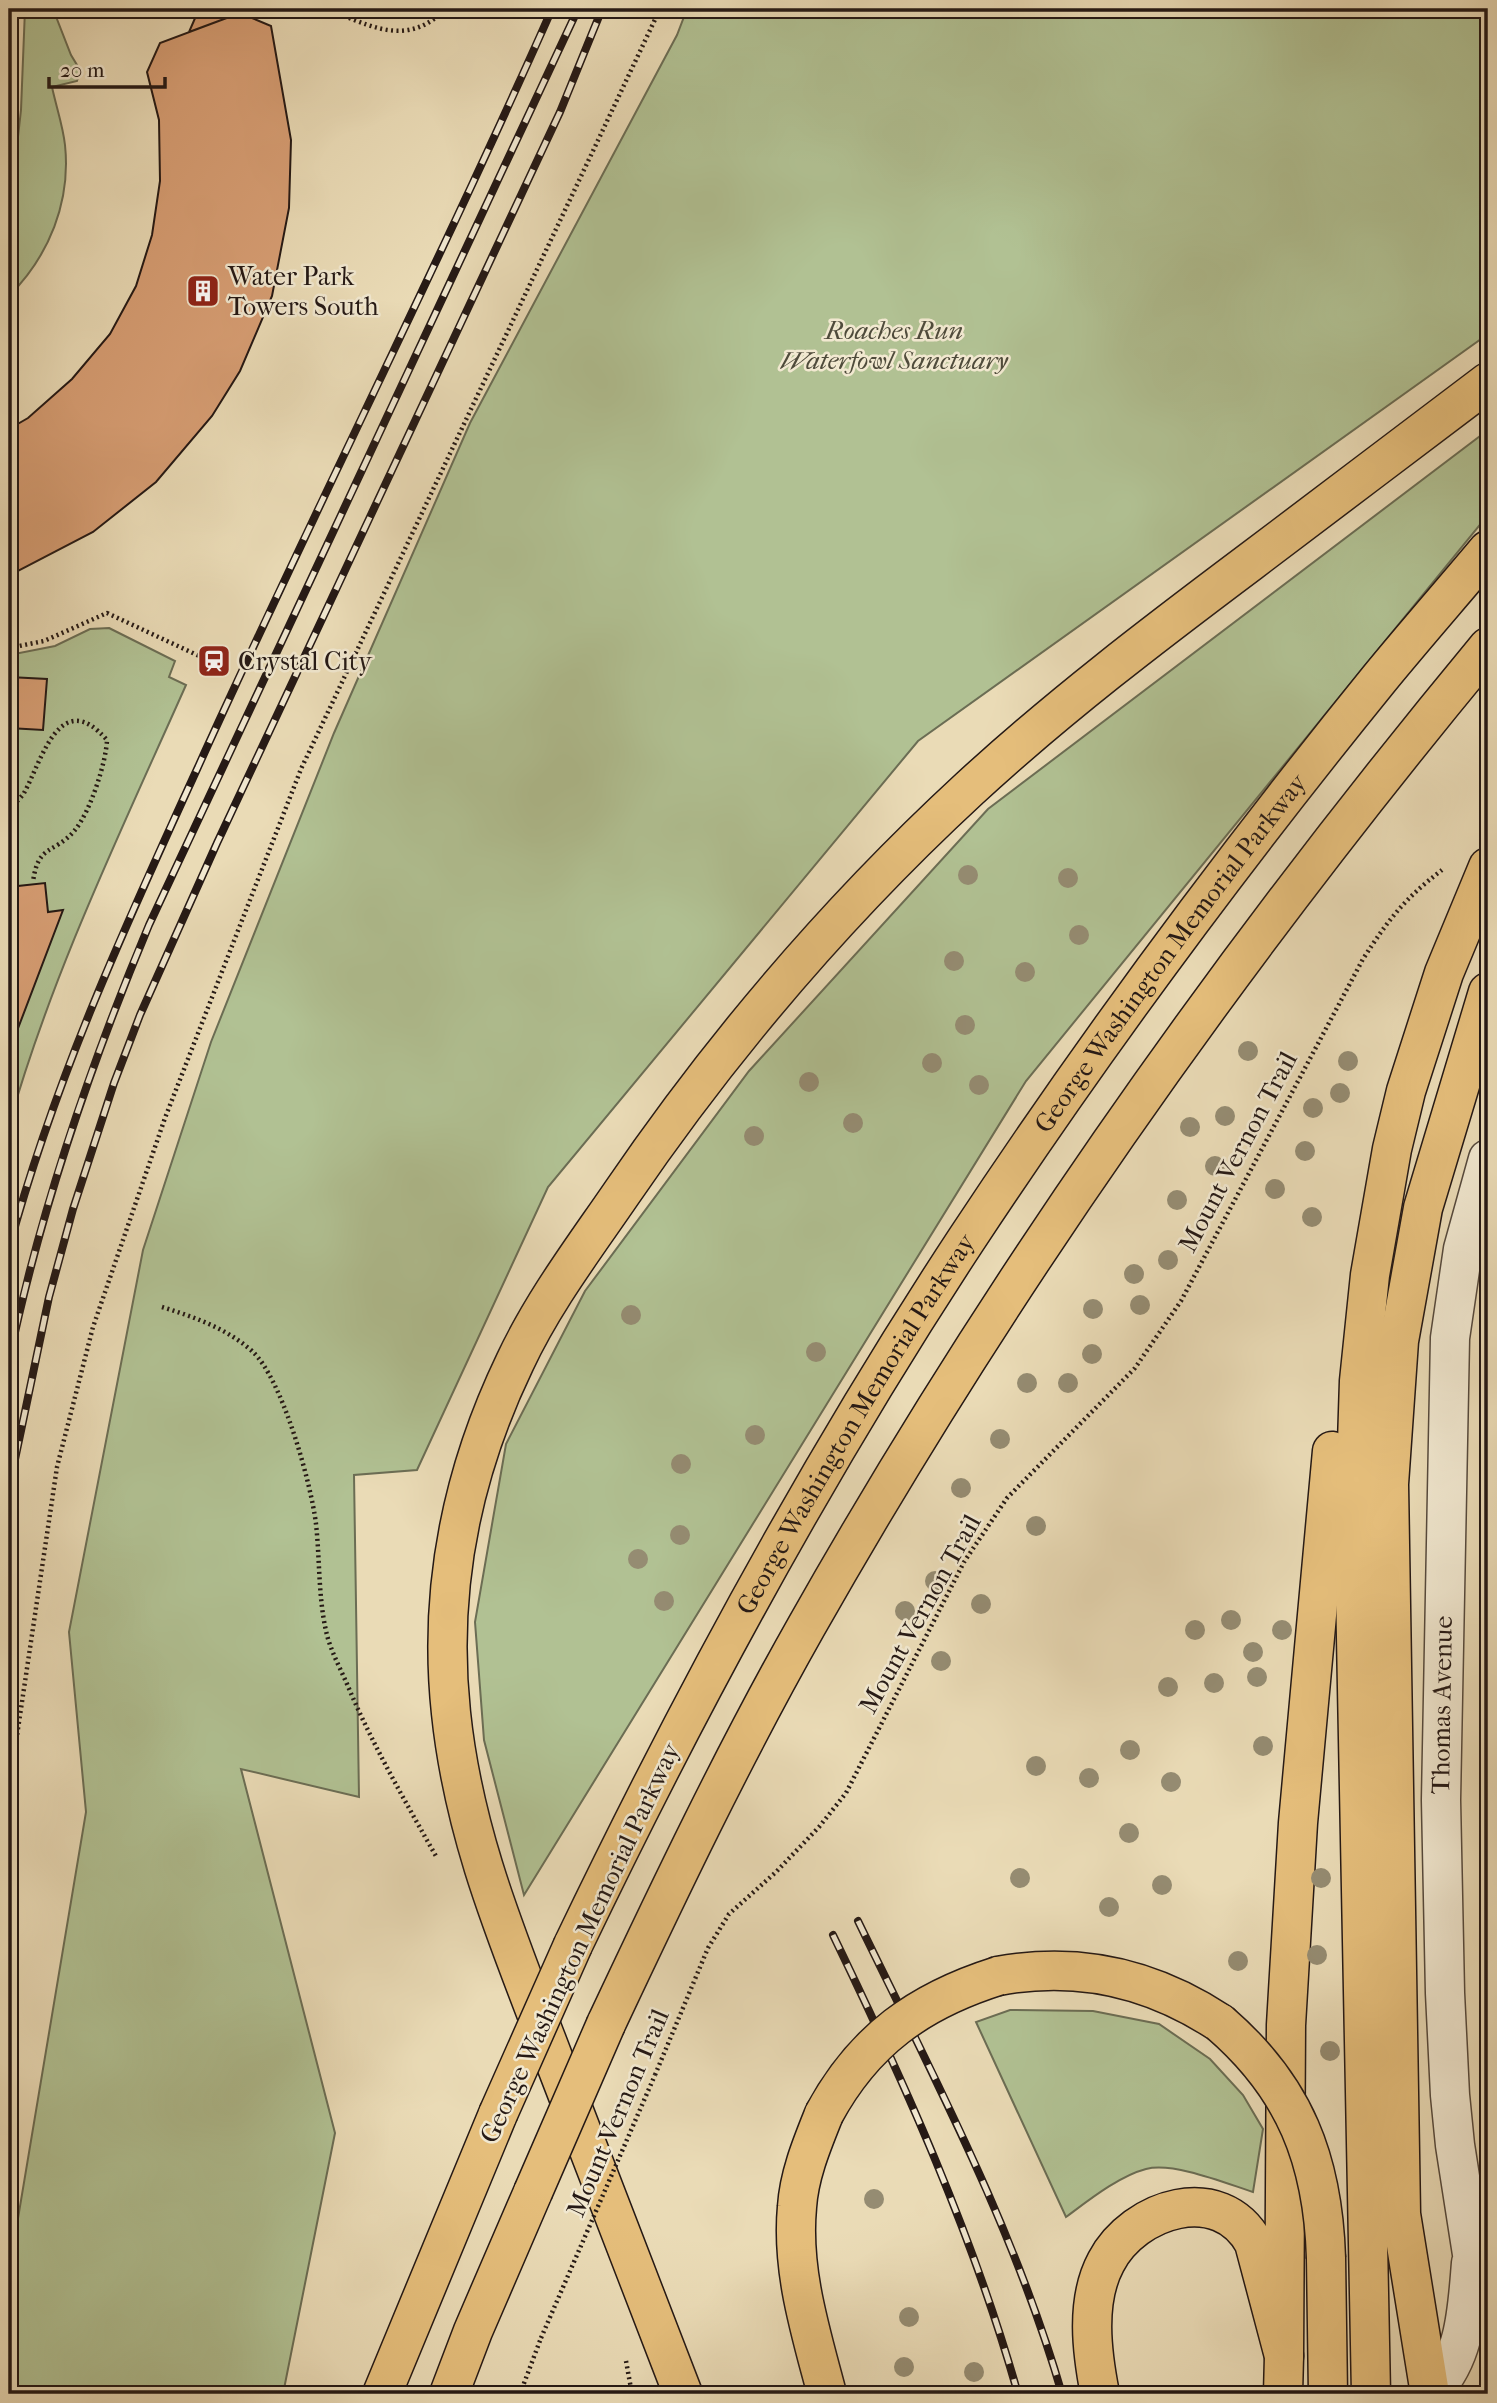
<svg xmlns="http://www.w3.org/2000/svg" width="1497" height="2403" viewBox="0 0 1497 2403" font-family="'IM FELL French Canon',serif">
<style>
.green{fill:#b1c193;stroke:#6b6d54;stroke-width:2}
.building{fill:#d79e74;stroke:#251915;stroke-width:2}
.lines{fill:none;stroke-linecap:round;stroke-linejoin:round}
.minor-casing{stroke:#564a3d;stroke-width:41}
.major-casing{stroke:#251915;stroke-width:41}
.highway-casing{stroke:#251915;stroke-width:41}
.path{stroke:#251915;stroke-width:4.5;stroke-dasharray:2 3.5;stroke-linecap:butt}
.minor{stroke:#f1e8d0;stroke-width:38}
.major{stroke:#e5be7b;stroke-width:38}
.highway{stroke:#e5be7b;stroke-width:38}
.rail-casing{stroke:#251915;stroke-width:8}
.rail{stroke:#f1e8d0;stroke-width:5;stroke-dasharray:16;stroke-linecap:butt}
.major-bridge-casing{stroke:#251915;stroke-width:41;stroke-linecap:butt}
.highway-bridge-casing{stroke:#251915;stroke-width:41;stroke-linecap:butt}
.path-bridge{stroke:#251915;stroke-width:4.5;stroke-dasharray:2 3.5;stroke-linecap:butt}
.major-bridge{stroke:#e5be7b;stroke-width:38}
.highway-bridge{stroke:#e5be7b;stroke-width:38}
.tree{fill:#958c72}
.labels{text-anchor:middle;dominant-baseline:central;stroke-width:5;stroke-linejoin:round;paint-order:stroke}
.poi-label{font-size:26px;fill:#251915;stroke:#f1e8d0;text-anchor:start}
.park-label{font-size:26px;font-style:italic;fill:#4f4b3b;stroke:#f1e8d0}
.street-label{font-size:26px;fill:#251915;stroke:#f1e8d0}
</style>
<rect width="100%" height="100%" fill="#eadbb6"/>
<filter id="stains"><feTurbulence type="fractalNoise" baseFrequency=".00286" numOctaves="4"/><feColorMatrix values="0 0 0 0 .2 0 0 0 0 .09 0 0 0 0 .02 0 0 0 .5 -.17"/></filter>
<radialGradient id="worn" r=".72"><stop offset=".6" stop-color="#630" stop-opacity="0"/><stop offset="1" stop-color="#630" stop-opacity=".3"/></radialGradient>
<!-- green -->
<path class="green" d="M 25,9 L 53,9 L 71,55 L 80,70 L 77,81 L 52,87 C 56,106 63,126 65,145 C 71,202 49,256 9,296 L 9,217 L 21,110 Z
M 687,9 L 1488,9 L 1488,334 L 918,741 L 548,1187 L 417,1470 L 354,1475 L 359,1797 L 241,1769 L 335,2133 L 283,2394 L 9,2394 L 9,2272 L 86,1812 L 69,1632 L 143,1250 L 211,1042 L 334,733 L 470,423 L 677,35 Z
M 1488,430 L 1488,515 L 1026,1081 L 524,1895 L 484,1740 L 475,1622 L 506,1444 L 585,1291 L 749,1071 L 988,809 Z
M 109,628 L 175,661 L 169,677 L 186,685 C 122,829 52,973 9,1125 L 9,655 L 55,646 L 90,629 Z
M 1010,2010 L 1093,2011 L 1159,2024 L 1210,2059 L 1243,2095 L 1263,2129 L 1253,2192 C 1225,2183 1174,2162 1146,2169 C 1119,2176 1089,2200 1066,2217 L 976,2022 Z"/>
<!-- building -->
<path class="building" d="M 199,9 L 247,9 L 244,14 L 240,13 L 189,32 Z
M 240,13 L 271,26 L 291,140 L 289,208 L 272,296 L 240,371 L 212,416 L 156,482 L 93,532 L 18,571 L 9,567 L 9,429 L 28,418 L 72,379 L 110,334 L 136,286 L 152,235 L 160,181 L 159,120 L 147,72 L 160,43 Z
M 9,677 L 47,679 L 43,730 L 9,728 Z
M 45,883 L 48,912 L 63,910 L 9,1052 L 9,887 Z"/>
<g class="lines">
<defs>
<path id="minor" d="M 1488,1159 L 1463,1249 L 1450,1338 L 1441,1800 L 1445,1993 L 1450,2095 L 1455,2145 L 1472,2254 L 1488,2299
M 1430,2394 C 1466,2358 1467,2311 1471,2263"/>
<path id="major" d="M 998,1976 C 1078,1961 1152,1978 1220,2023
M 824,2114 C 812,2144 799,2175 797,2207 C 791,2271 811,2333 827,2394
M 1326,2258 L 1328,2394
M 1100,2394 C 1092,2353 1085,2301 1106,2262 C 1134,2208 1220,2181 1254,2243 L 1284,2356 L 1283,2394"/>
<g id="highway">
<path id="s1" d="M 573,1945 C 689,1703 818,1465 966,1240 C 1094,1046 1233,859 1379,679 C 1415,635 1452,593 1488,550"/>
<path d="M 606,2024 C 669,1890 733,1756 806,1627 C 1004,1277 1232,956 1488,647"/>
<path d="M 1284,2356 L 1286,2025 L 1298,1823 L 1332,1451"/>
<path d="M 382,2394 L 498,2114"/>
<path d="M 449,2394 L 473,2331 L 533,2192"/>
<path d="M 683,2394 C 640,2282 597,2170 553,2057 C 509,1941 464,1838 451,1713 C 438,1591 462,1472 515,1362 C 543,1302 584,1248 621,1194 C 722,1046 838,910 969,789 C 1058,707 1154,634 1250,562 C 1329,502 1409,442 1488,382"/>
<path d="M 1371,2394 L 1354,1536 L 1359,1381 L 1370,1275 L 1392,1149 L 1406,1091 L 1444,973 L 1488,867"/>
<path d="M 1430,2394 L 1401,2214 L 1389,1484 L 1399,1341 L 1423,1208 L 1488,992"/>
</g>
</defs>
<!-- minor casing -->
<use href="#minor" class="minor-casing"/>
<!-- major casing -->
<use href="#major" class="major-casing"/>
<!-- highway casing -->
<use href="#highway" class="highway-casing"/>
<!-- path -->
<path class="path" d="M 254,9 L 268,14 L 271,9
M 336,9 L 339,14 C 379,30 410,44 446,9
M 9,648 L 44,641 L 107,613 L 210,661
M 9,809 C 14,804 20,799 24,793 C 42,760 60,686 107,740 C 106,763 90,812 75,830 C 54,855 38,843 33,882
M 162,1307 C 194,1317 226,1328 252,1351 C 282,1378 311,1483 316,1524 C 320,1560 318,1599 327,1635 C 331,1651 340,1668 347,1684 C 372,1744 405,1801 437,1858
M 9,1789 L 57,1467 L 93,1327 L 165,1118 L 301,769 L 660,9
M 655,2075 L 708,1948 L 729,1914 L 776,1872 L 819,1827 L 846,1793 L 964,1562 L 1007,1498 L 1135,1368 L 1181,1301 L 1363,959 C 1388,920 1405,898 1442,870
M 626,2361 L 632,2394
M 520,2394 L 541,2338"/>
<!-- minor -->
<use href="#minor" class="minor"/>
<!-- major -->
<use href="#major" class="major"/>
<!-- highway -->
<use href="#highway" class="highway"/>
<defs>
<path id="rail" d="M 9,1248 C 54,1081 126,924 198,767 C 313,513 439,264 552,9
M 9,1360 C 40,1210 90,1066 149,925 L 578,9
M 9,1488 L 49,1297 L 73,1209 L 114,1083 L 140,1015 L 217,843 L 560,112 L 602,9
M 858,1921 C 933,2076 1014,2228 1062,2394
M 833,1935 C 905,2084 973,2235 1018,2394"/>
</defs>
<!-- rail casing -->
<use href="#rail" class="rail-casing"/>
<!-- rail -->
<use href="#rail" class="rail"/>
<defs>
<path id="major-bridge" d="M 1220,2023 C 1295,2088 1323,2160 1326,2258
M 824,2114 C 864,2040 919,2001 998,1976"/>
<path id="highway-bridge" d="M 498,2114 L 573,1945
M 533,2192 L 606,2024"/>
</defs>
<!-- major-bridge casing -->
<use href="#major-bridge" class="major-bridge-casing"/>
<!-- highway-bridge casing -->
<use href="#highway-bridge" class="highway-bridge-casing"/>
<!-- path-bridge -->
<path class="path-bridge" d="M 541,2338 L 655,2075"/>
<!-- major-bridge -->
<use href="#major-bridge" class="major-bridge"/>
<!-- highway-bridge -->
<use href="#highway-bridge" class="highway-bridge"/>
</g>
<!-- trees -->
<g class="tree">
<circle cx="968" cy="875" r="10"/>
<circle cx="1068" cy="878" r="10"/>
<circle cx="1079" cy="935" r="10"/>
<circle cx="954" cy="961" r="10"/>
<circle cx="1025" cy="972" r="10"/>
<circle cx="965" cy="1025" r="10"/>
<circle cx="1248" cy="1051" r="10"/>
<circle cx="1348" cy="1061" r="10"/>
<circle cx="932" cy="1063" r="10"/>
<circle cx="809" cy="1082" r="10"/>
<circle cx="979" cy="1085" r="10"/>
<circle cx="1340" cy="1093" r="10"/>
<circle cx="1313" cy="1108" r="10"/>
<circle cx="1225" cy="1116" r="10"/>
<circle cx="853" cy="1123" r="10"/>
<circle cx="1190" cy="1127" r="10"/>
<circle cx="754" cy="1136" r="10"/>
<circle cx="1305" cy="1151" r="10"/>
<circle cx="1215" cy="1166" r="10"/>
<circle cx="1275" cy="1189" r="10"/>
<circle cx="1177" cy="1200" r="10"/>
<circle cx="1312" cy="1217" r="10"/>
<circle cx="1168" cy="1260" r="10"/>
<circle cx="1134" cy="1274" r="10"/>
<circle cx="1140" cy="1305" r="10"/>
<circle cx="1093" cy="1309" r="10"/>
<circle cx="631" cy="1315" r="10"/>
<circle cx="816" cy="1352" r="10"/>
<circle cx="1092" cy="1354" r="10"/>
<circle cx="1027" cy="1383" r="10"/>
<circle cx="1068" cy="1383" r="10"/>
<circle cx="755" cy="1435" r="10"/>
<circle cx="1000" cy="1439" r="10"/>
<circle cx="681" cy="1464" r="10"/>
<circle cx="961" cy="1488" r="10"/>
<circle cx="1036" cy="1526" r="10"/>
<circle cx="680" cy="1535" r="10"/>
<circle cx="638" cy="1559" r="10"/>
<circle cx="935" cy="1581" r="10"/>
<circle cx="664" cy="1601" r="10"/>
<circle cx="981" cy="1604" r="10"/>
<circle cx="905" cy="1611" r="10"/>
<circle cx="1231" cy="1620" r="10"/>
<circle cx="1195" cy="1630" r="10"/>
<circle cx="1282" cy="1630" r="10"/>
<circle cx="1253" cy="1652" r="10"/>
<circle cx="941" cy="1661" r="10"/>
<circle cx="1257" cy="1677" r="10"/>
<circle cx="1214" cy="1683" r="10"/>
<circle cx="1168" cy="1687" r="10"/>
<circle cx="1263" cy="1746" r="10"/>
<circle cx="1130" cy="1750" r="10"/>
<circle cx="1036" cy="1766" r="10"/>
<circle cx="1089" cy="1778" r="10"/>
<circle cx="1171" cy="1782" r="10"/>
<circle cx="1129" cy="1833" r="10"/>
<circle cx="1020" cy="1878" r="10"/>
<circle cx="1321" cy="1878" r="10"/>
<circle cx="1162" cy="1885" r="10"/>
<circle cx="1109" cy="1907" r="10"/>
<circle cx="1317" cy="1955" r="10"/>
<circle cx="1238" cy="1961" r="10"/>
<circle cx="1330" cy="2051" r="10"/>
<circle cx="874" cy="2199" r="10"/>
<circle cx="909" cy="2317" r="10"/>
<circle cx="904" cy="2367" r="10"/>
<circle cx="974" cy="2372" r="10"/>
</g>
<!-- icons -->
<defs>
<symbol id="building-square" viewBox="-11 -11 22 22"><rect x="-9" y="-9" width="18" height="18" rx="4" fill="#8f2418" stroke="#f1e8d0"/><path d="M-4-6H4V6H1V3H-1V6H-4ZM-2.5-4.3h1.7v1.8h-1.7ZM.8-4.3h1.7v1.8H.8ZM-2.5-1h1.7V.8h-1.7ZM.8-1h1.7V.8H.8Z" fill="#fff"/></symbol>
<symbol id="station-square" viewBox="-11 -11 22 22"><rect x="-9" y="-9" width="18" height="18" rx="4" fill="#8f2418" stroke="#f1e8d0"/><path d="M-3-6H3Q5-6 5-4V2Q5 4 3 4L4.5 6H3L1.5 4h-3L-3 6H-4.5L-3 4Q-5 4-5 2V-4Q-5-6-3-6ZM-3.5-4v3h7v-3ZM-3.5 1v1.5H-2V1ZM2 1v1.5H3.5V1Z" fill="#fff"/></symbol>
</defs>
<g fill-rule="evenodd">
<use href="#building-square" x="184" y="272" width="38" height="38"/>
<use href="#station-square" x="195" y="642" width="38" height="38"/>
</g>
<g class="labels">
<!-- poi labels -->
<g class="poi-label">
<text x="228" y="276">Water Park<tspan x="228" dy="30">Towers South</tspan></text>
<text x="238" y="661">Crystal City</text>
</g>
<!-- park labels -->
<g class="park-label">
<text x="894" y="330">Roaches Run<tspan x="894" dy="30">Waterfowl Sanctuary</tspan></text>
</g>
<!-- street labels -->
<g class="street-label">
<text stroke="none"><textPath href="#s1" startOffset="1160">George Washington Memorial Parkway</textPath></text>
<text transform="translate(1238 1152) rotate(-62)">Mount Vernon Trail</text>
<text stroke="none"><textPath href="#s1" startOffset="593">George Washington Memorial Parkway</textPath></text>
<text transform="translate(920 1614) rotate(-61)">Mount Vernon Trail</text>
<text transform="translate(1442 1705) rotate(-89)">Thomas Avenue</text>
<text transform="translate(580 1943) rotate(-65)">George Washington Memorial Parkway</text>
<text transform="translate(618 2113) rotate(-67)">Mount Vernon Trail</text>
</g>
</g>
<!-- margin -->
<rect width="1497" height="2403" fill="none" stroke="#eadbb6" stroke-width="35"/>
<rect x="10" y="10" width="1476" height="2382" fill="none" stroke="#251915" stroke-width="3.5"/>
<rect x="18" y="18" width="1462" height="2368" fill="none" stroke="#251915" stroke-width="2"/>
<!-- scale -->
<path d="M49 77v10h116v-10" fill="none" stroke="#251915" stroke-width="3.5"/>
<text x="60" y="77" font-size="21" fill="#251915" stroke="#f1e8d0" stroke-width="5" paint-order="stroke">20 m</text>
<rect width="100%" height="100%" filter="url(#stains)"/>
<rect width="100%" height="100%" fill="url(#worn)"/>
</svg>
